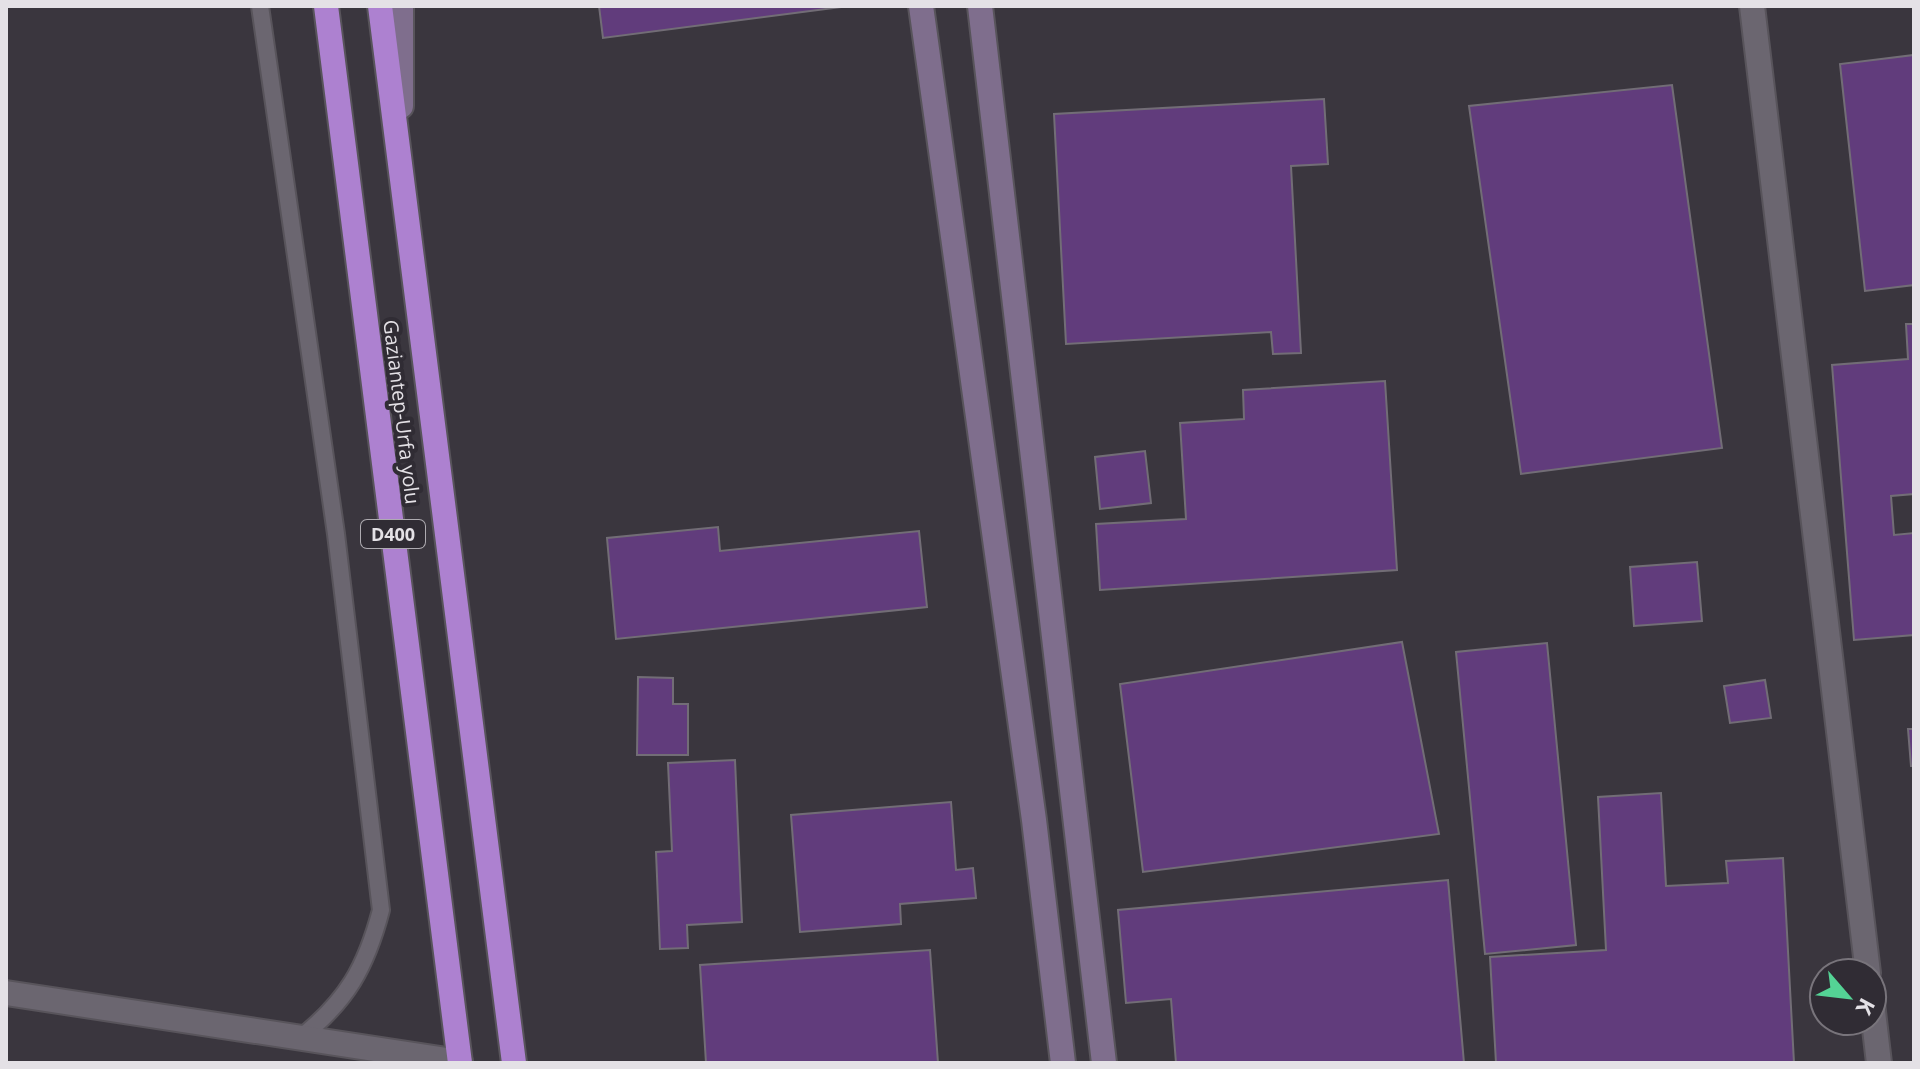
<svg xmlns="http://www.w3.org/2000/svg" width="1920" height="1069" viewBox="0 0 1920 1069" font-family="'Open Sans',sans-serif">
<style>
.building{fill:#613c7c;stroke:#726d76;stroke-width:2}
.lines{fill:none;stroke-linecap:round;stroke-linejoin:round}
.lane-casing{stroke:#58545b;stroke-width:20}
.street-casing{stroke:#58545b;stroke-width:28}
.secondary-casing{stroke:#58545b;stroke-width:28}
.highway-casing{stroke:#58545b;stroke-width:28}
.lane{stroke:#6b6670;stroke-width:16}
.street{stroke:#6b6670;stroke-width:24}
.secondary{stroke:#7f6e8d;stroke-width:24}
.highway{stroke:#ad81d0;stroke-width:24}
.labels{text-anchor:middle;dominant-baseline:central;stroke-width:8;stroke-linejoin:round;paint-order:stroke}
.shield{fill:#302c34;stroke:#aeabb1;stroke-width:2}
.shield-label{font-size:18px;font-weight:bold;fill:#e4e1e6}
.street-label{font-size:20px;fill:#e4e1e6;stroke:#302c34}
</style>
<rect width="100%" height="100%" fill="#3a363e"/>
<!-- building -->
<path class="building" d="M 599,6 L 849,6 L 603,38 Z
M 1914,55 L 1914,285 L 1865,291 L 1840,64 Z
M 1672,85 L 1722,448 L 1521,474 L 1469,106 Z
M 1324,99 L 1328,164 L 1291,166 L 1301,353 L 1273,354 L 1271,332 L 1066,344 L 1054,114 Z
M 1906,324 L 1914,324 L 1914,494 L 1891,496 L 1894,535 L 1914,533 L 1914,635 L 1854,640 L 1832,365 L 1908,359 Z
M 1385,381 L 1397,570 L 1100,590 L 1096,524 L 1186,519 L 1180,423 L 1244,419 L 1243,390 Z
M 1145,451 L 1151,503 L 1100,509 L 1095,457 Z
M 718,527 L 720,551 L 919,531 L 927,607 L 616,639 L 607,538 Z
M 1697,562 L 1702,621 L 1634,626 L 1630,567 Z
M 1402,642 L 1439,834 L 1143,872 L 1120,684 Z
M 1547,643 L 1576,945 L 1485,954 L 1456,652 Z
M 638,677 L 673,678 L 673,704 L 688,704 L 688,755 L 637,755 Z
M 1765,680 L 1771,718 L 1730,723 L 1724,686 Z
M 1908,729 L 1914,729 L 1914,766 L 1911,766 Z
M 735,760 L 742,922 L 687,925 L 688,948 L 660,949 L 656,852 L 672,851 L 668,763 Z
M 1661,793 L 1666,886 L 1728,883 L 1726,861 L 1783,858 L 1794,1063 L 1496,1063 L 1490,957 L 1606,950 L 1598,797 Z
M 951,802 L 956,870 L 973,868 L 976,898 L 900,904 L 901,924 L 800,932 L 791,815 Z
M 1448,880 L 1464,1063 L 1176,1063 L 1171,999 L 1126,1003 L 1118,910 Z
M 930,950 L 938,1063 L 706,1063 L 700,965 Z"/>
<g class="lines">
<defs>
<path id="lane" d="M 260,6 L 336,534 L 381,910 C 366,967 347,1001 300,1038"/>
<path id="street" d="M 1752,6 L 1868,973
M 6,993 L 460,1062
M 1872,1003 L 1879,1063"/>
<path id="secondary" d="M 921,6 L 1034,820 L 1063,1063
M 980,6 L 1104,1063
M 401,106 L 401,6"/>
<path id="highway" d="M 326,6 L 460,1063
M 380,6 L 514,1063"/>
</defs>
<!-- lane casing -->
<use href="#lane" class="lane-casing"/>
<!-- street casing -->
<use href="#street" class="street-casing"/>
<!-- secondary casing -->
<use href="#secondary" class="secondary-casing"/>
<!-- highway casing -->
<use href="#highway" class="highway-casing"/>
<!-- lane -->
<use href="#lane" class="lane"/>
<!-- street -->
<use href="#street" class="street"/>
<!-- secondary -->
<use href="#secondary" class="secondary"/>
<!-- highway -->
<use href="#highway" class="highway"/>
</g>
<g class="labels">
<!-- shield labels -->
<rect class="shield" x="361" y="520" width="64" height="28" rx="6"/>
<g class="shield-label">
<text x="393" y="534">D400</text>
</g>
<!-- street labels -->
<g class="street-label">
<text transform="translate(402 412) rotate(83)">Gaziantep-Urfa yolu</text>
</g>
</g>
<!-- border -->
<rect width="1920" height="1069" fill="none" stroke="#e4e1e6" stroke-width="16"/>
<!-- north arrow -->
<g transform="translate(1848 997) rotate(118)"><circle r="38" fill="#302c34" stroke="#78747b" stroke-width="2"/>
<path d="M0-6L14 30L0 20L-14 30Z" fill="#54d395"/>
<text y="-12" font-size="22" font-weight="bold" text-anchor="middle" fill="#e4e1e6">K</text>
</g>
</svg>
